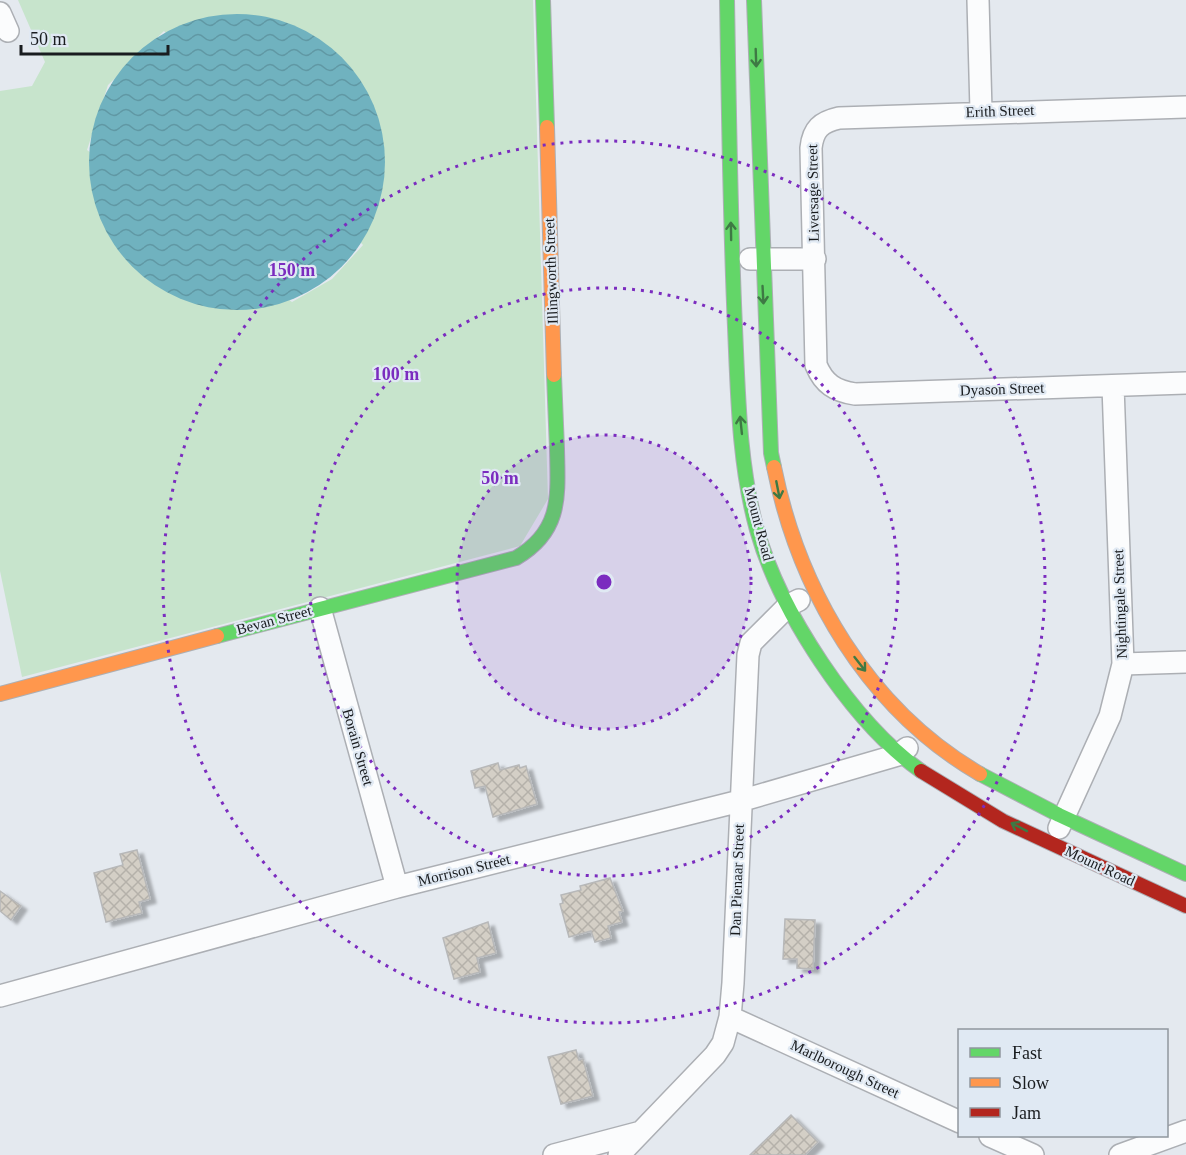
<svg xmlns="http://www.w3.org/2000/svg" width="1186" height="1155" viewBox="0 0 1186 1155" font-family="Georgia,serif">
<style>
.park{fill:#c7e4cc;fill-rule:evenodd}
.water{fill:url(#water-waves)}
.building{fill:url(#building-cross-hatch);stroke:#b7b8b9;stroke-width:1.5;filter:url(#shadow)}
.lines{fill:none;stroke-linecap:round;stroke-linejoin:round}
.street-casing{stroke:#acafb4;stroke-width:24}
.fast-casing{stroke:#acafb4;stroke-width:16}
.slow-casing{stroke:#acafb4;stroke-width:16}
.jam-casing{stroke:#acafb4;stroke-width:16}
.street{stroke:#fbfcfd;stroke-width:21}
.fast{stroke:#63d668;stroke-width:14}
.slow{stroke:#ff974d;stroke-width:14}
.jam{stroke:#b3261e;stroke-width:14}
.oneway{stroke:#3e7944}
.ring{fill:none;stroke:#7b2cbf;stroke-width:3;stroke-dasharray:3 6}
.labels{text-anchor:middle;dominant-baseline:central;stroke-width:4.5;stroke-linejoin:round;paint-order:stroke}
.street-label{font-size:15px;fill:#191c1f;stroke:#e0e9f3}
.centre{fill:#7b2cbf;stroke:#e0e9f3;stroke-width:3}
.ring-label{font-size:18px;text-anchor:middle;font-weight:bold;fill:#7b2cbf;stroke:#e0e9f3;stroke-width:4.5;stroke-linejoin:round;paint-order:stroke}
</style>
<defs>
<pattern id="water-waves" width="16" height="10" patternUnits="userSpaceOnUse" patternTransform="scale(1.5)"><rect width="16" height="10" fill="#70b2bf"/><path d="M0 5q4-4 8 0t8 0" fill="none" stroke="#6098a4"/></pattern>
<pattern id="building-cross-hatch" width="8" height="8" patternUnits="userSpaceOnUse" patternTransform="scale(1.5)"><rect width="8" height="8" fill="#d4cfc6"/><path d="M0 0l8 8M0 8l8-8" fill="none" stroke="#b5b1aa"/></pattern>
<filter id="shadow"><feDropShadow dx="6" dy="4" stdDeviation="1.5" flood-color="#0004"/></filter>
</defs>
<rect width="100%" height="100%" fill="#e4e9ef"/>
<!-- park -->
<path class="park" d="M 18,0 L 533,0 L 548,499 L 520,546 L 22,677 L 0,571 L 0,91 L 32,86 L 45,62 ZM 164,31 L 363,245 L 332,279 L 292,302 L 87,150 L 108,85 Z"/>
<!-- water -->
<path class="water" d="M89 162a148 148 0 1 1 296 0a148 148 0 1 1-296 0Z"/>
<!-- building -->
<path class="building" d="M 498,763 L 500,770 L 519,765 L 520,768 L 526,766 L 537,804 L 493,817 L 485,786 L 475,788 L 471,771 Z
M 137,850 L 150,899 L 139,902 L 142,913 L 106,922 L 94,873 L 123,865 L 120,854 Z
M 610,878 L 623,911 L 619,912 L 622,922 L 608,926 L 611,938 L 595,942 L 591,931 L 569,937 L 560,904 L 563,903 L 561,895 L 581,890 L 580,886 Z
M 0,891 L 21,906 L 11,920 L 0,911 Z
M 785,919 L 815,920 L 813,969 L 797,968 L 797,959 L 783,959 Z
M 488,922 L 496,953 L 477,958 L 480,972 L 454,979 L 443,938 Z
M 576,1050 L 579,1060 L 583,1059 L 593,1096 L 561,1104 L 548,1057 Z
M 791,1115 L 818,1142 L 805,1155 L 750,1155 Z"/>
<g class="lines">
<defs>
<path id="street" d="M 978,0 L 981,111
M 0,13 L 8,31
M 1186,107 L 839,118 C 821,122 813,129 811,148 L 816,365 C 824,384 835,391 855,394 L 1186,383
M 750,259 L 815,259
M 320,608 L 397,887
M 1123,664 L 1186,662
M 1059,828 L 1110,716 L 1123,664 L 1113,386
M 0,996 L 397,887 L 740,801 L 898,755 L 907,748
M 730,1017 L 960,1122
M 990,1136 L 1033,1155
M 554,1155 L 641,1132
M 619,1155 L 715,1055 L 723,1043 L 730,1017 L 733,983 L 748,655 L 751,643 L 789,605 L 799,600
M 1120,1155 L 1186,1131"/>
<path id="fast" d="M 543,0 L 547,127
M 727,0 C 729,109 730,218 735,327 C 738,395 739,465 757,530 C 780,612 852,722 921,771
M 754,0 L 771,453 L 774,467
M 217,636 L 516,558 C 562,531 558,496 557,449 C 556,424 555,400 554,375
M 980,774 L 1059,815 L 1186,874"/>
<path id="slow" d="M 547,127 L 554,375
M 774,467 C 799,591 868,709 980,774
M 0,694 L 217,636"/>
<path id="jam" d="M 921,771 L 1003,821 L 1186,906"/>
</defs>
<!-- street casing -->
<use href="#street" class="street-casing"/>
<!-- fast casing -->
<use href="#fast" class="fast-casing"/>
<!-- slow casing -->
<use href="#slow" class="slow-casing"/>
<!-- jam casing -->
<use href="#jam" class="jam-casing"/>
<!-- street -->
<use href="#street" class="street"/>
<!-- fast -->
<use href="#fast" class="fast"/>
<!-- slow -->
<use href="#slow" class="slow"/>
<!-- jam -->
<use href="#jam" class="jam"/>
</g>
<!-- one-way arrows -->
<defs><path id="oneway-shaft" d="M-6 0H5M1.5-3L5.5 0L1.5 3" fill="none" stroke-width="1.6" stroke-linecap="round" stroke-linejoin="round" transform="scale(1.5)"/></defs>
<g class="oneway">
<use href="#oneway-shaft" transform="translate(756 58) rotate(88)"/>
<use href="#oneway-shaft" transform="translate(731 231) rotate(-91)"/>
<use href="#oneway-shaft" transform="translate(763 295) rotate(87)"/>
<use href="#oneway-shaft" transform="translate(741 425) rotate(-96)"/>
<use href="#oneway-shaft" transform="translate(778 490) rotate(79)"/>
<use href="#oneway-shaft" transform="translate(860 664) rotate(52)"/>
<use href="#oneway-shaft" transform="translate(1019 827) rotate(-153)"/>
</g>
<!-- distance rings -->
<circle cx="604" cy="582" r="147" fill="#7b2cbf" fill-opacity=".12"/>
<g class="ring">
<circle cx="604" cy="582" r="147"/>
<circle cx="604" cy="582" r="294"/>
<circle cx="604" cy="582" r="441"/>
</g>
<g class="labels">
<!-- street labels -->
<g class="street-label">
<text transform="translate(1000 111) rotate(-2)">Erith Street</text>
<text transform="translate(813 193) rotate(-91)">Liversage Street</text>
<text transform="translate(551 271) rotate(-92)">Illingworth Street</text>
<text transform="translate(1002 389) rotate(-2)">Dyason Street</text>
<text transform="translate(759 524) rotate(75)">Mount Road</text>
<text transform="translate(1120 604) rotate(-92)">Nightingale Street</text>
<text transform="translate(274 620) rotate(-15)">Bevan Street</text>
<text transform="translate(358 747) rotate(74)">Borain Street</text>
<text transform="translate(1100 866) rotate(25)">Mount Road</text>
<text transform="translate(464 870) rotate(-14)">Morrison Street</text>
<text transform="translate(737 880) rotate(-88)">Dan Pienaar Street</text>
<text transform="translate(845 1069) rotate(25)">Marlborough Street</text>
</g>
</g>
<circle cx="604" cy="582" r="9" class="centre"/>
<g class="ring-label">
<text x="292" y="276">150 m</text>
<text x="396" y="380">100 m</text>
<text x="500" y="484">50 m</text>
</g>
<!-- legend -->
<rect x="958" y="1029" width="210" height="108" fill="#e0e9f3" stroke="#90979e" stroke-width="1.5"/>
<rect x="970" y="1048" width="30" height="9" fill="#63d668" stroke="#90979e" stroke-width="1.5"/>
<text x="1012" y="1059" font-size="18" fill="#191c1f">Fast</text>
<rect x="970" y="1078" width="30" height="9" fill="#ff974d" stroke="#90979e" stroke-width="1.5"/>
<text x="1012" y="1089" font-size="18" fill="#191c1f">Slow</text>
<rect x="970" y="1108" width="30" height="9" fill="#b3261e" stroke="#90979e" stroke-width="1.5"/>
<text x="1012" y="1119" font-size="18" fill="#191c1f">Jam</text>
<!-- scale -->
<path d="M21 45v9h147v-9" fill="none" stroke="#191c1f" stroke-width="3"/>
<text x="30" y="45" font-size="18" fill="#191c1f" stroke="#e0e9f3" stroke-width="4.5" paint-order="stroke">50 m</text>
</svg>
